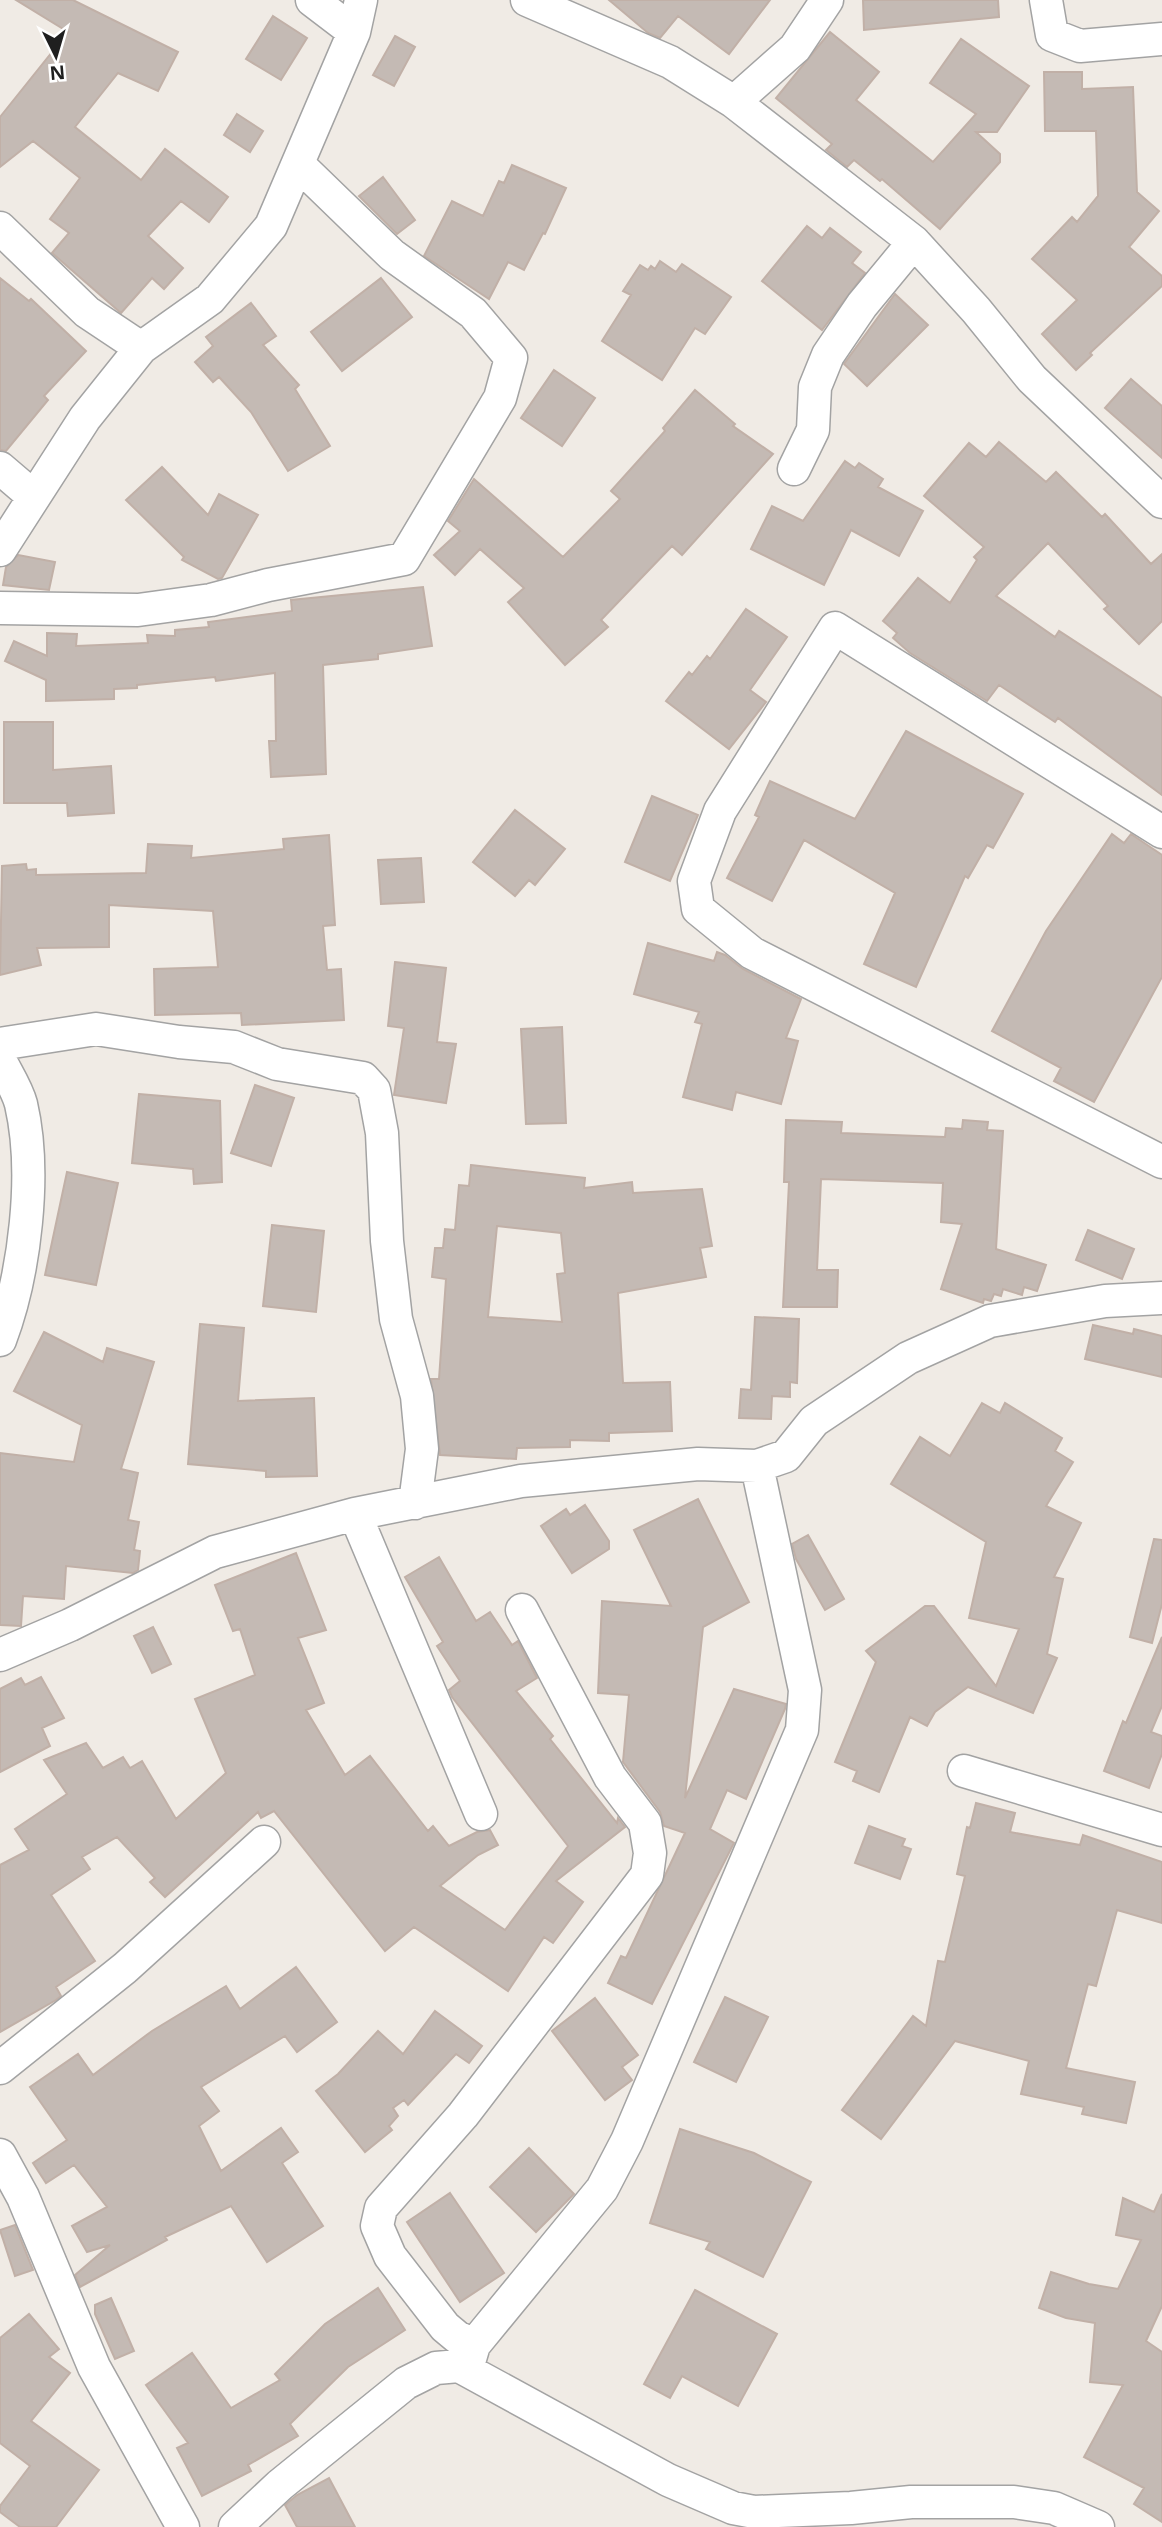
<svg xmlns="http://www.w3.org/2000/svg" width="1162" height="2527" viewBox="0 0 1162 2527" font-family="'Open Sans',sans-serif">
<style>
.building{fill:#c4bab4;stroke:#c1b0a7;stroke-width:2;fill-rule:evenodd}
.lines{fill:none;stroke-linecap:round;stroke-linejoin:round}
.minor-casing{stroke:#a3a3a3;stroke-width:35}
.minor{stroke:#fff;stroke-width:32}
</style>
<rect width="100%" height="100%" fill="#f0ebe5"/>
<!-- building -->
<path class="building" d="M 16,0 L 73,0 L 178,52 L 158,91 L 118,73 L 75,127 L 141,180 L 165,149 L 228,197 L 209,222 L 181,201 L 148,236 L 183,268 L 164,289 L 152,278 L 121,313 L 52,253 L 69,233 L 50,219 L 80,178 L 33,141 L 0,167 L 0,117 L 68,32 Z
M 609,0 L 770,0 L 729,54 L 678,16 L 660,38 L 648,33 Z
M 863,0 L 998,0 L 999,17 L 864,30 Z
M 273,16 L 307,38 L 281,80 L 246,59 Z
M 830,32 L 879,72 L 856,100 L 933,162 L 976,114 L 930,83 L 961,39 L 1029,86 L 997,132 L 976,132 L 1000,154 L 1000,162 L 940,229 L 882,179 L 880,181 L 854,160 L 847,167 L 826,150 L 832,144 L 776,98 Z
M 395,36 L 415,47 L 394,86 L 373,75 Z
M 1044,72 L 1082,72 L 1082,89 L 1133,87 L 1137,192 L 1159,211 L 1129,247 L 1162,276 L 1162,286 L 1090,353 L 1092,355 L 1076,370 L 1042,334 L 1077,300 L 1032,259 L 1072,217 L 1077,222 L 1098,196 L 1096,131 L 1045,131 Z
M 237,114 L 263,131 L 250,152 L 224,135 Z
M 512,165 L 566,188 L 545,234 L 543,233 L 524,270 L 508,262 L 489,299 L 424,256 L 452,201 L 483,216 L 499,181 L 504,183 Z
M 383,177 L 415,220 L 397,234 L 359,196 Z
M 807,226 L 822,238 L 830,228 L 861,252 L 852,263 L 865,273 L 822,330 L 762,281 Z
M 660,261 L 676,272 L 682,264 L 731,297 L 705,334 L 695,328 L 662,380 L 602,341 L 631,295 L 623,291 L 640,265 L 648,270 L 651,266 L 655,269 Z
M 0,278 L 29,301 L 31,299 L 86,351 L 44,396 L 48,400 L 6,451 L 0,450 Z
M 381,278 L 412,317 L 342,371 L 311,332 Z
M 895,294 L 928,325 L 867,386 L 844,364 Z
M 251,303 L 276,336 L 263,345 L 299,385 L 295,389 L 330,446 L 288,471 L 251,412 L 219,377 L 213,382 L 195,362 L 213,346 L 206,337 Z
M 554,370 L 595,398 L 562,446 L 521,418 Z
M 1131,379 L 1162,406 L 1162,458 L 1105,408 Z
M 695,390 L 735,424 L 733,426 L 773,454 L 682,555 L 672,546 L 601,620 L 608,627 L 565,665 L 508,602 L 524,588 L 480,549 L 455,575 L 434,555 L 460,531 L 448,521 L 474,479 L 563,557 L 620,499 L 611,491 L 665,431 L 663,428 Z
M 999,442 L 1046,482 L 1056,472 L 1102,517 L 1105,514 L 1151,564 L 1162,554 L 1162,621 L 1139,644 L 1104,609 L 1108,606 L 1048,543 L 996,596 L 1055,637 L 1059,631 L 1162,698 L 1162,795 L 1058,718 L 1055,722 L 999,685 L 987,701 L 910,653 L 893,638 L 897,633 L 883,621 L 918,578 L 950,603 L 977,560 L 974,557 L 984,547 L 924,496 L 969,443 L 986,457 Z
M 845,461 L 855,468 L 859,463 L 883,479 L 878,487 L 923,511 L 899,556 L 851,530 L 824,585 L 751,549 L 772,506 L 803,521 Z
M 162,467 L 208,515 L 219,494 L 258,515 L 222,578 L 218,579 L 182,560 L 184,557 L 126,500 Z
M 18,555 L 55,562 L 49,590 L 3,585 L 6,567 Z
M 423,587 L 432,646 L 378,654 L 378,659 L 323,665 L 326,774 L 271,777 L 269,741 L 276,741 L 275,673 L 216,681 L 215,677 L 137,685 L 137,688 L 114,689 L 114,699 L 46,701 L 46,680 L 5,661 L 14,641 L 47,656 L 47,633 L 77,634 L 76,646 L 148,643 L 147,635 L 175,636 L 175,630 L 209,627 L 208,622 L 292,611 L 291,600 Z
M 746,609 L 787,637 L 750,690 L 766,702 L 729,749 L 666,701 L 689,672 L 692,675 L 707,656 L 710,659 Z
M 4,722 L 53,722 L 53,770 L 111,766 L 114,813 L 68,816 L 67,803 L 4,803 Z
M 906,731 L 1023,794 L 993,848 L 987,845 L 968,878 L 965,876 L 916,987 L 864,964 L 895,893 L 804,840 L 772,901 L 727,878 L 759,817 L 755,815 L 770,781 L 855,819 Z
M 652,796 L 698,815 L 670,881 L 625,862 Z
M 515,810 L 565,849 L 535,885 L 529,880 L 515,896 L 473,862 Z
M 1112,834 L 1124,843 L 1131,834 L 1162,855 L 1162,977 L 1094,1102 L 1054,1081 L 1061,1068 L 992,1031 L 1046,931 Z
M 329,835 L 335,925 L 323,926 L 327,970 L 341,969 L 344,1020 L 242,1025 L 241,1013 L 155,1015 L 154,969 L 218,967 L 213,911 L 109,905 L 109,947 L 37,948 L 41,965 L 0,975 L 2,866 L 26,864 L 27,870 L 36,869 L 36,875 L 146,873 L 148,844 L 192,846 L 191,858 L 284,849 L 283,839 Z
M 421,858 L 424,902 L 381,904 L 378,860 Z
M 648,943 L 714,961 L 717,952 L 725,955 L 743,969 L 801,999 L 786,1038 L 798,1041 L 781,1104 L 736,1092 L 732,1110 L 683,1097 L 702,1024 L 695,1022 L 699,1012 L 634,994 Z
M 395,962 L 446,968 L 437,1042 L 456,1044 L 446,1103 L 394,1095 L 404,1028 L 388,1026 Z
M 562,1027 L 566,1123 L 526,1124 L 521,1029 Z
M 255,1085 L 294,1098 L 271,1166 L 231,1153 Z
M 139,1094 L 220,1101 L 222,1182 L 194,1184 L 193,1169 L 132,1163 Z
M 786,1120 L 842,1122 L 841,1133 L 945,1137 L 946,1128 L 962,1129 L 963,1120 L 988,1122 L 987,1130 L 1003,1131 L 996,1249 L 1046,1265 L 1037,1291 L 1024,1287 L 1022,1295 L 1003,1289 L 1001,1296 L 994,1294 L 991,1301 L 984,1299 L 983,1303 L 941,1289 L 962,1224 L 941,1222 L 943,1183 L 821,1179 L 817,1270 L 838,1270 L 837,1307 L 783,1307 L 789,1182 L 784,1182 Z
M 471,1165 L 585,1178 L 584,1188 L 632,1182 L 633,1193 L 702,1189 L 712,1246 L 700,1248 L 706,1277 L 618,1293 L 623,1383 L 670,1382 L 672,1431 L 609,1433 L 609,1441 L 570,1440 L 570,1447 L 517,1448 L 516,1459 L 440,1455 L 431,1379 L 439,1379 L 446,1279 L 432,1277 L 435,1248 L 443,1248 L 445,1229 L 455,1230 L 459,1185 L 469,1186 ZM 497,1226 L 561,1233 L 565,1273 L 557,1274 L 562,1322 L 488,1317 Z
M 67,1172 L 118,1183 L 96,1285 L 45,1275 Z
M 272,1225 L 324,1231 L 316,1312 L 263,1306 Z
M 1088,1230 L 1134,1249 L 1122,1279 L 1076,1260 Z
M 755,1317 L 799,1319 L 797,1383 L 790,1382 L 790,1397 L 772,1396 L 771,1419 L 739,1418 L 741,1389 L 751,1390 Z
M 200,1324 L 244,1328 L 238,1401 L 314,1398 L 317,1476 L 266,1477 L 266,1471 L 188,1464 Z
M 1093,1325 L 1133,1334 L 1134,1329 L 1162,1336 L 1162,1377 L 1085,1359 Z
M 44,1332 L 103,1362 L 107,1348 L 154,1362 L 121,1469 L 138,1473 L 128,1520 L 139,1522 L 134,1550 L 140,1551 L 138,1570 L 133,1573 L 66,1566 L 64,1599 L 23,1596 L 21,1626 L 0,1625 L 0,1453 L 74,1462 L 82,1425 L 14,1391 Z
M 982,1403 L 1000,1413 L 1005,1403 L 1062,1438 L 1055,1451 L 1073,1462 L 1046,1506 L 1081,1523 L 1054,1577 L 1063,1579 L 1047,1654 L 1057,1658 L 1033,1713 L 968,1687 L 935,1712 L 927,1726 L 910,1717 L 879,1792 L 853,1781 L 857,1771 L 835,1762 L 876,1662 L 866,1651 L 925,1606 L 934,1606 L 996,1686 L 1019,1629 L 969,1618 L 986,1542 L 891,1484 L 920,1437 L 950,1456 Z
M 698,1499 L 749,1602 L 703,1627 L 685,1798 L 734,1689 L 786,1704 L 785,1709 L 746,1799 L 727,1790 L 710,1829 L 734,1843 L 652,2004 L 608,1983 L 621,1956 L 626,1958 L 685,1833 L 664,1826 L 660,1812 L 623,1762 L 629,1695 L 598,1693 L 602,1601 L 671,1606 L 634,1530 Z
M 585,1505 L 609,1541 L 609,1549 L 572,1573 L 541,1526 L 566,1509 L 570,1515 Z
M 808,1535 L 844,1599 L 825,1610 L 796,1559 L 792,1544 Z
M 1154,1539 L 1162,1540 L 1162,1604 L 1152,1643 L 1130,1637 Z
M 296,1553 L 326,1630 L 298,1638 L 324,1703 L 306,1710 L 345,1775 L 370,1756 L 428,1831 L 433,1826 L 449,1846 L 477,1832 L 490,1830 L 498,1845 L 478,1855 L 440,1886 L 505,1930 L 568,1846 L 452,1697 L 449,1690 L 460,1681 L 437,1646 L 443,1642 L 405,1577 L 439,1557 L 476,1621 L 490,1612 L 512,1645 L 518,1641 L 537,1678 L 516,1691 L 553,1736 L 550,1739 L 617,1823 L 618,1818 L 625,1827 L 556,1881 L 583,1902 L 553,1943 L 544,1937 L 508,1991 L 414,1927 L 385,1951 L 274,1811 L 261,1818 L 258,1812 L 165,1897 L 150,1882 L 155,1878 L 117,1837 L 82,1857 L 90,1869 L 51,1895 L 95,1961 L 56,1987 L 61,1996 L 56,2000 L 0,2032 L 0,1865 L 29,1850 L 15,1829 L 67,1794 L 44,1760 L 86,1743 L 103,1768 L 123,1757 L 130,1768 L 142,1761 L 176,1819 L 226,1773 L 195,1699 L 255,1675 L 240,1629 L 233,1631 L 215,1585 Z
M 153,1627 L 171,1664 L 152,1673 L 134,1636 Z
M 1162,1637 L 1162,1706 L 1151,1732 L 1162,1736 L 1162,1754 L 1149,1788 L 1104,1771 L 1123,1721 L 1126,1723 Z
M 41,1677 L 64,1718 L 42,1728 L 50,1746 L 0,1772 L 0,1689 L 21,1678 L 25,1685 Z
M 976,1803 L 1015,1813 L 1010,1832 L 1080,1845 L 1083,1835 L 1162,1862 L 1162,1923 L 1117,1910 L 1096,1986 L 1088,1984 L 1066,2068 L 1135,2082 L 1126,2123 L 1082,2114 L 1084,2107 L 1021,2094 L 1029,2061 L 955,2041 L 881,2139 L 842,2110 L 913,2016 L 926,2026 L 938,1961 L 945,1962 L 965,1876 L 957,1874 L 967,1827 L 970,1828 Z
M 869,1826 L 905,1839 L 902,1846 L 911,1849 L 900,1879 L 855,1863 Z
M 296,1967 L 337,2022 L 297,2052 L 285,2036 L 201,2087 L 219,2111 L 199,2126 L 221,2171 L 281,2128 L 298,2152 L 282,2163 L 323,2226 L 267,2262 L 231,2206 L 165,2237 L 167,2240 L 80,2287 L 75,2275 L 110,2245 L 87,2252 L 72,2226 L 107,2207 L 74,2165 L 46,2183 L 33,2163 L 67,2140 L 30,2087 L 78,2054 L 93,2075 L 152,2031 L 226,1986 L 240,2009 Z
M 725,1997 L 768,2017 L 736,2082 L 694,2062 Z
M 595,1998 L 638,2055 L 622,2067 L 632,2080 L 605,2100 L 552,2031 Z
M 435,2011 L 482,2046 L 469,2063 L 456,2054 L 408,2105 L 404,2100 L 393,2108 L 398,2116 L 389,2126 L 392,2130 L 365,2152 L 316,2091 L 338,2074 L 378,2031 L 403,2054 Z
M 680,2129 L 754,2153 L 811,2182 L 763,2277 L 706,2249 L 710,2242 L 650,2223 Z
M 529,2148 L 574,2194 L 536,2232 L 490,2187 Z
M 450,2193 L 504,2273 L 460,2302 L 407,2222 Z
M 1162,2194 L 1162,2306 L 1146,2341 L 1162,2352 L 1162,2522 L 1134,2504 L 1144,2488 L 1084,2457 L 1123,2385 L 1090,2382 L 1095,2323 L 1066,2318 L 1039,2308 L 1051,2272 L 1089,2284 L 1118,2289 L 1141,2240 L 1116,2235 L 1123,2198 L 1154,2212 Z
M 15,2225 L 33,2270 L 15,2276 L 0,2230 Z
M 378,2288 L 405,2330 L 348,2367 L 290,2424 L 298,2436 L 248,2465 L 251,2471 L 202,2496 L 177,2448 L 188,2443 L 146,2385 L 192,2353 L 231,2408 L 280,2380 L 275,2374 L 325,2324 Z
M 695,2290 L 777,2334 L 738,2406 L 682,2376 L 670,2398 L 644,2384 Z
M 111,2298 L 134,2351 L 115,2359 L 95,2314 L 95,2305 Z
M 29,2314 L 59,2349 L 49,2357 L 70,2373 L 31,2421 L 99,2470 L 56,2527 L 20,2527 L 0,2512 L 0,2506 L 30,2466 L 0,2443 L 0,2338 Z
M 329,2478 L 355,2527 L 297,2527 L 285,2505 L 297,2495 Z"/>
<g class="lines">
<defs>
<path id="minor" d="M 312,0 L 354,32
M 527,0 L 670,62 L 734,102 L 914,242 L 976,310 L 1032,379 L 1162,502
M 1046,0 L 1052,35 L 1080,46 L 1162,39
M 734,102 L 795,48 L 827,0
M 0,228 L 87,312 L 141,348
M 0,468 L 34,497
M 794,469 L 813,430 L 815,387 L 828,355 L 862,305 L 914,242
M 0,550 L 85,418 L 141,348 L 210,299 L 271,226 L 354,32 L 361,0
M 0,608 L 138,610 L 211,600 L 268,585 L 404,559 L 500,398 L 511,358 L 473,313 L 392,255 L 299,165
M 1162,832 L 835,628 L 720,811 L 694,881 L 698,909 L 752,953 L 1162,1162
M 0,1044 L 96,1029 L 179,1042 L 234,1047 L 277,1064 L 363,1078 L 374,1090 L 382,1133 L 387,1241 L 396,1319 L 417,1396 L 422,1449 L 415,1503
M 0,1060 C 7,1074 17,1089 21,1104 C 37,1173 25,1274 0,1340
M 355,1514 L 481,1814
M 0,1655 L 70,1625 L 215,1552 L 355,1514 L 521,1481 L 698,1464 L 757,1466 L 786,1456 L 814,1421 L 908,1358 L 990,1321 L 1105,1301 L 1162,1298
M 964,1771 L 1162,1830
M 0,2068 L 125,1968 L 264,1842
M 0,2155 L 23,2197 L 94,2367 L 183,2527
M 474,2345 L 457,2337 L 445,2327 L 390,2256 L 377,2226 L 381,2208 L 463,2115 L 647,1875 L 650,1853 L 645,1823 L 610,1777 L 522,1610
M 467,2369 L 474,2345 L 602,2189 L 627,2141 L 802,1730 L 805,1690 L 757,1466
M 235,2527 L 280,2485 L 406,2383 L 436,2368 L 459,2366 L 668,2480 L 733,2508 L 754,2512 L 851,2508 L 911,2502 L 1014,2502 L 1054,2508 L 1098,2527"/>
</defs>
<!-- minor casing -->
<use href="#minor" class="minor-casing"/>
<!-- minor -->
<use href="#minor" class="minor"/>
</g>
<!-- north arrow -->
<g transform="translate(56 56) rotate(175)" stroke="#ffffff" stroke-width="5" paint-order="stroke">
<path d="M0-5L12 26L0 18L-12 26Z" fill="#1f1f1f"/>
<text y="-10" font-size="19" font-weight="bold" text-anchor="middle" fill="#1f1f1f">N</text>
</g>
</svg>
